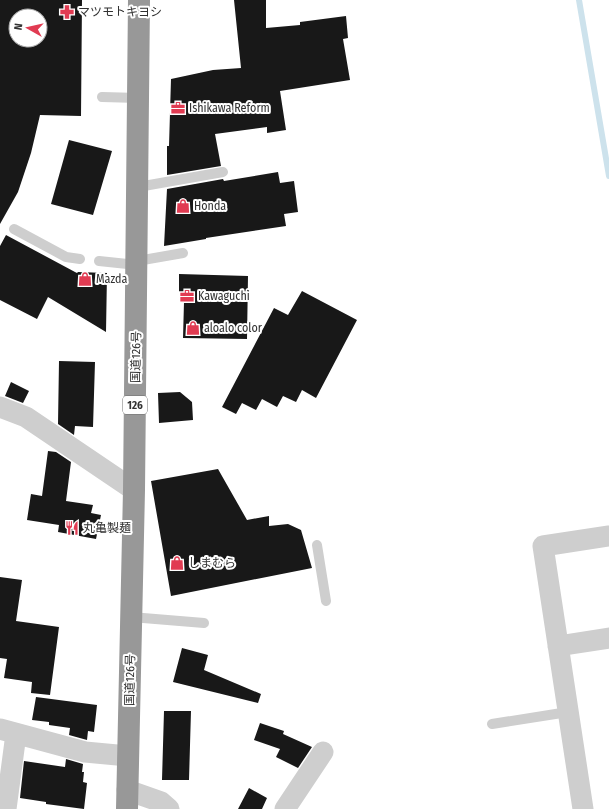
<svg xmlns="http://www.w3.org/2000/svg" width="609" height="809" viewBox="0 0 609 809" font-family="'Fira Sans Condensed','Noto Sans JP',sans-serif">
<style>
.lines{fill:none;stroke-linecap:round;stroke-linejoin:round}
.stream{stroke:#cde2ec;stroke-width:6}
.building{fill:#181818;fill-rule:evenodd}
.lane{stroke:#cecece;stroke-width:10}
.street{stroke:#cecece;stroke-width:21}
.highway{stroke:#989898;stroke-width:22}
.labels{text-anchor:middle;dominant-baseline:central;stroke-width:4;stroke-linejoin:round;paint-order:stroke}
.shield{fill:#fff;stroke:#6f6f6f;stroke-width:1}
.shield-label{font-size:11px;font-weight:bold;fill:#313131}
.poi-label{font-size:12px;fill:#313131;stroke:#fff;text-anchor:start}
.street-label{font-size:12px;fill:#313131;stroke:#fff}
</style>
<rect width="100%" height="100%" fill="#fff"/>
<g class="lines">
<!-- stream -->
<path class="stream" d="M 579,0 L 609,176"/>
</g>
<!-- building -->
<path class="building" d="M 0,0 L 82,0 L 81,116 L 40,115 L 31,153 L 18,192 L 0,224 ZM 16,16 L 40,16 L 40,40 L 16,40 Z
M 234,0 L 266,0 L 266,28 L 300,25 L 300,22 L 346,16 L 348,38 L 343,39 L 350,80 L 280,91 L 286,130 L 267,133 L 267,127 L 215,134 L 221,166 L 167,175 L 167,146 L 169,146 L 171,79 L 213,70 L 241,68 Z
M 69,140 L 112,151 L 93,215 L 51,204 Z
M 278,172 L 280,183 L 294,181 L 298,212 L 284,214 L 286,226 L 206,238 L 206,239 L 164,246 L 167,189 L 223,179 L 224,181 Z
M 6,235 L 75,272 L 77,273 L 78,272 L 107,273 L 106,332 L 48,297 L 37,319 L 0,300 L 0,246 Z
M 179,274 L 248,276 L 247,339 L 183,338 L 184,302 L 179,298 Z
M 302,291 L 357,320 L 316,398 L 302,390 L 296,402 L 283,396 L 277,407 L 262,399 L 256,410 L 242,403 L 236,414 L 222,407 L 274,308 L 288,315 Z
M 59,361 L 95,362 L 93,427 L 75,426 L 74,435 L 58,424 Z
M 11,382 L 29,391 L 23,403 L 5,396 Z
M 180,392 L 192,402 L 193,420 L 159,423 L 158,393 Z
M 48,451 L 56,452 L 71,462 L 66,501 L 93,505 L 91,513 L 101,515 L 96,539 L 58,532 L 59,525 L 27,520 L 31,494 L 42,496 Z
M 218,469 L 247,520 L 269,516 L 269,526 L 288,524 L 301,530 L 312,568 L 171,596 L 151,481 Z
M 0,577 L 22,580 L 16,621 L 59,627 L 50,695 L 31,693 L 32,682 L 4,678 L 7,659 L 0,658 Z
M 182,648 L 208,655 L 204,670 L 261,694 L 258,703 L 173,682 Z
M 36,697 L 97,705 L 94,732 L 88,731 L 87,740 L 69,735 L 70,728 L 49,725 L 49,722 L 32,720 Z
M 164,711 L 191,711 L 189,780 L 162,780 Z
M 260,723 L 284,731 L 283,734 L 312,747 L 298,768 L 276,757 L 280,749 L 254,740 Z
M 66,759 L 83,764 L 82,772 L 84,772 L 83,782 L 87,783 L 84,809 L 46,804 L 46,802 L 20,798 L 24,761 L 65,767 Z
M 249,788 L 267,798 L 262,809 L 238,809 Z"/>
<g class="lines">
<!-- lane -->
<path class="lane" d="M 102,97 L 139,98
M 138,187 L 223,172
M 14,229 L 66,257 L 80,259
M 99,261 L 137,265
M 137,261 L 183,253
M 317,545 L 326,601
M 131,617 L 204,623
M 492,724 L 568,712"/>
<!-- street -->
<path class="street" d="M 0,407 L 26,417 L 134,490
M 558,646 L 609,638
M 0,729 L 85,752 L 128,756
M 127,790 L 161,802 L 169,809
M 6,809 L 16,734
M 285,809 L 323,752
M 583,809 L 543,546 L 609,536"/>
<!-- highway -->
<path class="highway" d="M 127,809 L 134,490 L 139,0"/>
</g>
<!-- icons -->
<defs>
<symbol id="pharmacy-bare" viewBox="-9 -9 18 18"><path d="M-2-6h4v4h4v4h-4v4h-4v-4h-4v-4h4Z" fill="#e13b52" stroke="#fff" stroke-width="2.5" paint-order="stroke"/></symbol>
<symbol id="office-bare" viewBox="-9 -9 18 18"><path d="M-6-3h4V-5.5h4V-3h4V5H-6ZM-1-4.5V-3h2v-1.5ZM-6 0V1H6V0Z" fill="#e13b52" stroke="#fff" stroke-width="2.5" paint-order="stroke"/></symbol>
<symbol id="shop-bare" viewBox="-9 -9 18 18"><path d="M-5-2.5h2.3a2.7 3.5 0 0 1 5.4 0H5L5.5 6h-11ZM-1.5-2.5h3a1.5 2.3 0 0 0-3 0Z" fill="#e13b52" stroke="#fff" stroke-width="2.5" paint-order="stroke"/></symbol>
<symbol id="restaurant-bare" viewBox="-9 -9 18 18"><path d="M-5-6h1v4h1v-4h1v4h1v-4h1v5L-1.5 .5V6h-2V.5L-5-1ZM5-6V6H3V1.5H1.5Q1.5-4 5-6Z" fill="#e13b52" stroke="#fff" stroke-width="2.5" paint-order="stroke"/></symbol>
</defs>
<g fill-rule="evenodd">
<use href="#pharmacy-bare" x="57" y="2" width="20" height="20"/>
<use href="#office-bare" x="168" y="98" width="20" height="20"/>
<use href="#shop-bare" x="173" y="196" width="20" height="20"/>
<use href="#shop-bare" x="75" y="269" width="20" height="20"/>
<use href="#office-bare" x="177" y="286" width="20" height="20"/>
<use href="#shop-bare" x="183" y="318" width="20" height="20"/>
<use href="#restaurant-bare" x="62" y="518" width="20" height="20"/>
<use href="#shop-bare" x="167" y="553" width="20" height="20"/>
</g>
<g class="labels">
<!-- shield labels -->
<rect class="shield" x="123" y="396" width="24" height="18" rx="3"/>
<g class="shield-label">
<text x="135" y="405">126</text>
</g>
<!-- poi labels -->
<g class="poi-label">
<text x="78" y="12">マツモトキヨシ</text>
<text x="189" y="108">Ishikawa Reform</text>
<text x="194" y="206">Honda</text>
<text x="96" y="279">Mazda</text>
<text x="198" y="296">Kawaguchi</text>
<text x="204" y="328">aloalo color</text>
<text x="83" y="528">丸亀製麺</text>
<text x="188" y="563">しまむら</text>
</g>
<!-- street labels -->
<g class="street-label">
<text transform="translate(136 357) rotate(-89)">国道126号</text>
<text transform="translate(130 680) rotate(-89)">国道126号</text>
</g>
</g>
<!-- north arrow -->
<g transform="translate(28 28) rotate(278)"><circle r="19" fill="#ffffff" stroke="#adadad"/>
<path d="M0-3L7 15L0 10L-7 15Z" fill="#e13b52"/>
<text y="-6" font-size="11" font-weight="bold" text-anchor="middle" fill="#313131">N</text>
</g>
</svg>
